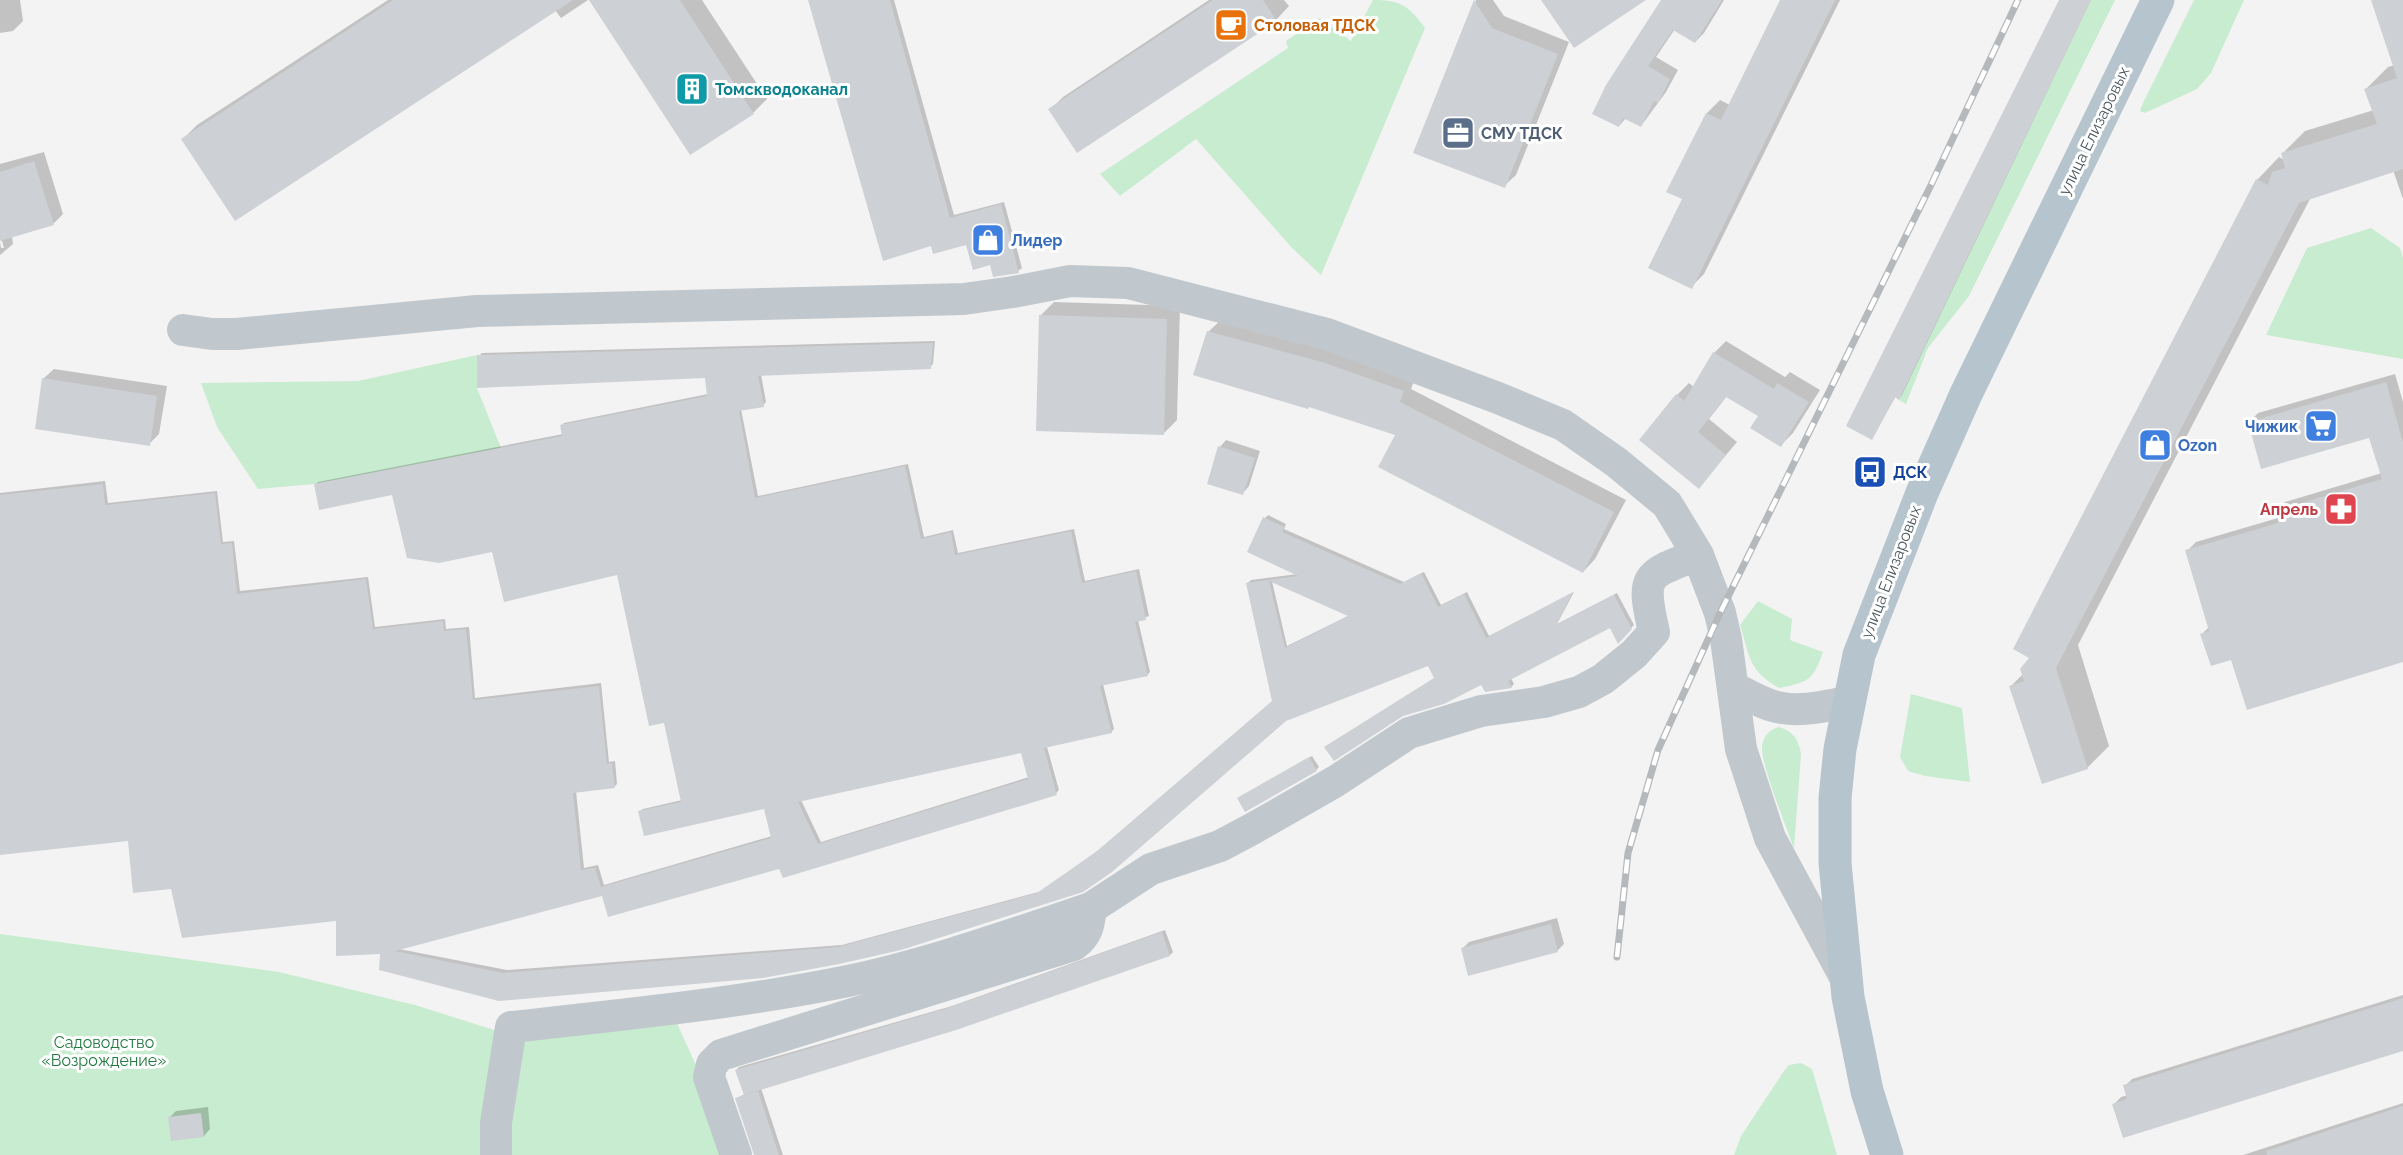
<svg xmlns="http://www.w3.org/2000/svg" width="2403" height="1155" viewBox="0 0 2403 1155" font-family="Raleway,sans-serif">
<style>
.green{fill:#c7eccf}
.shadow{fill:#0003;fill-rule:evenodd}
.building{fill:#cdd0d4;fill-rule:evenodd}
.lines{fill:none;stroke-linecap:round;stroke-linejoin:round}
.minor{stroke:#c0c8cd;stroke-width:32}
.major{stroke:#b6c5cd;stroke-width:33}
.rail-casing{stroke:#b5b9bc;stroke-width:7}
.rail{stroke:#fff;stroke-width:4.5;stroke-dasharray:14;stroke-linecap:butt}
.labels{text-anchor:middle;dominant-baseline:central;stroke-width:6;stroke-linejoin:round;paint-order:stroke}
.food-label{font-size:16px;font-weight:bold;fill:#c56008;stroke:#fff;text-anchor:start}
.culture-label{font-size:16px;font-weight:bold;fill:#0d838f;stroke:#fff;text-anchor:start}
.street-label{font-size:16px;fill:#4c585e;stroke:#fff}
.service-label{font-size:16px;font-weight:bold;fill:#4e5e75;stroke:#fff;text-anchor:start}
.shop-label{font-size:16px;font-weight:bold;fill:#366cbe;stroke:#fff;text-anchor:start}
.transit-label{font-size:16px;font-weight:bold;fill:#164399;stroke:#fff;text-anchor:start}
.health-label{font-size:16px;font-weight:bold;fill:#be3a42;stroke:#fff;text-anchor:end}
.park-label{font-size:16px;fill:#237940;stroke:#fff}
</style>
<rect width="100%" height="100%" fill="#f4f3f3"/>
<!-- green -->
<path class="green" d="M 1373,0 C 1401,0 1409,6 1425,28 L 1321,275 L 1292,248 L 1196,139 L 1120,196 L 1100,174 L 1288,48 L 1286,41 L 1319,18 L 1351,41 Z
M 2091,0 L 2115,0 L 1969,296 L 1928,348 L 1906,404 L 1899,400 Z
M 2194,0 L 2244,0 L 2211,73 L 2197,89 L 2145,113 L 2140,111 L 2143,103 Z
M 2371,228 L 2400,248 L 2403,258 L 2403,359 L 2266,335 L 2307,248 Z
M 477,355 L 477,388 L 501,448 L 314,484 L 258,489 L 217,427 L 201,383 L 358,381 Z
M 1758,601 L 1792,619 L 1790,640 L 1823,652 C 1813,681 1808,682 1779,688 C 1748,670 1750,657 1740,625 Z
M 1911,694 L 1962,708 L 1970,782 L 1925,776 L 1908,771 L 1900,757 Z
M 1779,727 C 1793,731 1799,740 1801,754 L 1794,849 C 1787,828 1761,765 1762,747 C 1763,736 1769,730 1779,727 Z
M 0,934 L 279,972 L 415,1005 L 510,1035 L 676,1021 L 703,1081 L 727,1155 L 0,1155 Z
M 1801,1063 L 1812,1069 L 1837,1155 L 1734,1155 L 1741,1136 L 1784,1071 L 1789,1065 Z"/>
<!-- shadow -->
<path class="shadow" d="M 0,0 L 20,0 L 23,21 L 13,31 L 0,33 Z
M 388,0 L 588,0 L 561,18 L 555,10 L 183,139 L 197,125 Z
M 591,0 L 702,0 L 767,99 L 753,113 Z
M 809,0 L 894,0 L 954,215 L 1004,202 L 1022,268 L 1018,271 L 991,263 L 968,244 L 935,252 Z
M 1209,0 L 1284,0 L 1289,6 L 1276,20 L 1050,110 L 1063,97 Z
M 1476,0 L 1493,0 L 1504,16 L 1569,42 L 1516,175 L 1504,186 L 1415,152 Z
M 1663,0 L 1724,0 L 1704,33 L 1695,42 L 1675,29 L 1656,57 L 1678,70 L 1666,92 L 1641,126 L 1626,118 L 1619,126 Z
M 1782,0 L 1840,0 L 1704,274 L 1691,287 L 1684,199 L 1707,113 L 1720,100 L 1730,105 Z
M 2060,0 L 2091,0 L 1902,395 L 1899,398 L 1896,396 L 1872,438 Z
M 2373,0 L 2403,0 L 2403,199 L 2393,170 L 2311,197 L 2078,645 L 2109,746 L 2087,768 L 2011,686 L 2023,674 L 2257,180 L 2279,157 L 2284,160 L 2283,153 L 2305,131 L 2374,110 L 2366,89 L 2388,67 L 2395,65 Z
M 44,152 L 63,214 L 53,224 L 12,236 L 13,244 L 0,255 L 0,242 L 1,248 L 4,248 L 0,234 L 0,164 Z
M 1054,302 L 1180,306 L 1177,420 L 1163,434 L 1041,315 Z
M 1221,320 L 1335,350 L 1415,378 L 1411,389 L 1626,500 L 1595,559 L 1583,572 L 1397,434 L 1208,332 Z
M 935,341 L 933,364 L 930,367 L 761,374 L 766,402 L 763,405 L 741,409 L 758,496 L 908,464 L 924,537 L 953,530 L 958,553 L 1074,529 L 1085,581 L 1139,569 L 1149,616 L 1138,620 L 1150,672 L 1147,675 L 1103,684 L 1114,729 L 1111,732 L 1047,747 L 1059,790 L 1056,793 L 780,868 L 603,894 L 399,949 L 507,970 L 842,945 L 1042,891 L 1100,849 L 1273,702 L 1248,583 L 1251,580 L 1298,574 L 1265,518 L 1268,515 L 1286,524 L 1284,529 L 1404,582 L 1424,572 L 1441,605 L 1467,592 L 1489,636 L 1574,592 L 1557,624 L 1617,593 L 1634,625 L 1618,641 L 1610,626 L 1511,678 L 1514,684 L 1511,687 L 1486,691 L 1482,683 L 1436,677 L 1429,664 L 1285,720 L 1111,871 L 870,956 L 499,999 L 382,953 L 337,920 L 172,887 L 129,839 L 0,853 L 0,493 L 105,481 L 108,503 L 217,491 L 223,542 L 234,541 L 240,591 L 368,577 L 375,627 L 445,619 L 446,629 L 469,627 L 475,698 L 601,683 L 609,762 L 615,761 L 617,784 L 614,787 L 576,791 L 584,868 L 598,865 L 604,885 L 772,836 L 765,808 L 640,811 L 643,809 L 682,800 L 665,721 L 618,573 L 493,550 L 393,493 L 315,485 L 318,482 L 563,434 L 561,426 L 564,423 L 708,394 L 706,377 L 479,356 L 482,353 ZM 1272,581 L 1350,615 L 1287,646 ZM 1022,751 L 1029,777 L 821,842 L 801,800 Z
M 1726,341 L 1785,377 L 1790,372 L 1820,390 L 1793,433 L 1781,445 L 1760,415 L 1727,396 L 1709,419 L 1737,442 L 1699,487 L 1677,395 L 1689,383 L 1694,387 L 1714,353 Z
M 54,369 L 167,386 L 159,434 L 149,444 L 43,379 Z
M 2395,374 L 2403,402 L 2403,660 L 2202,634 L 2209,627 L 2187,551 L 2196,542 L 2278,518 L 2276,511 L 2285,502 L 2382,473 L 2370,436 L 2249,422 L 2258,413 Z
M 1226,440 L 1260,451 L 1249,486 L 1243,493 L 1220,447 Z
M 1312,756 L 1319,767 L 1316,770 L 1242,796 Z
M 1557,918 L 1564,944 L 1558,950 L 1469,974 L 1462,949 L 1469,942 Z
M 1165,930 L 1173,952 L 1170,955 L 761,1088 L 783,1155 L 755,1155 L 737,1098 L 745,1094 L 736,1070 L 739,1067 L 952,1006 Z
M 2403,995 L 2403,1050 L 2114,1104 L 2121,1097 L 2128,1095 L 2125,1086 L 2132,1079 Z
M 2403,1103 L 2403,1155 L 2243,1155 Z
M 208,1107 L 210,1129 L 204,1136 L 170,1117 L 176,1111 Z"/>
<!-- building -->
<path class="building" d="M 393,0 L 573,0 L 235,221 L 181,139 Z
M 589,0 L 680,0 L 754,114 L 690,155 Z
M 808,0 L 890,0 L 950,218 L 1001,204 L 1019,273 L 993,277 L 990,265 L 973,270 L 966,245 L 933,254 L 931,246 L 883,261 Z
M 1213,0 L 1263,0 L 1277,21 L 1077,153 L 1048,109 Z
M 1474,0 L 1492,28 L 1558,54 L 1505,188 L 1413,153 Z
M 1541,0 L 1646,0 L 1574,48 Z
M 1661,0 L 1722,0 L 1695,43 L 1673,30 L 1648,66 L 1670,79 L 1658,103 L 1654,101 L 1641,127 L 1623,118 L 1619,127 L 1592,114 L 1606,85 Z
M 1780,0 L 1835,0 L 1692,289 L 1648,268 L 1682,199 L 1666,192 L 1706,113 L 1721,120 Z
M 2059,0 L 2091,0 L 1899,400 L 1895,397 L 1872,440 L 1846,426 Z
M 2371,0 L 2403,0 L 2403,169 L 2299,203 L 2056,668 L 2088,769 L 2042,784 L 2009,686 L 2024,681 L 2020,669 L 2029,658 L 2013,649 L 2256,179 L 2268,185 L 2272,172 L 2285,168 L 2281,153 L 2377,124 L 2364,89 L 2397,78 Z
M 34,161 L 54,225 L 0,241 L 0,172 Z
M 1039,315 L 1167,319 L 1164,435 L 1036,431 Z
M 1207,331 L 1322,362 L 1404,391 L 1400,402 L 1614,512 L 1583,573 L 1378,467 L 1395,435 L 1309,407 L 1308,409 L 1193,375 Z
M 933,343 L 931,369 L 758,376 L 764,407 L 739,411 L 755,498 L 905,466 L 921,539 L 951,532 L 955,555 L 1071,531 L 1082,583 L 1136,571 L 1146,620 L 1135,622 L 1148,676 L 1100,686 L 1112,733 L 1044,748 L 1057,795 L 783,878 L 779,869 L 608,917 L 602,896 L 395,951 L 503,973 L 838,947 L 1037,893 L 1096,852 L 1272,701 L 1246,583 L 1298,576 L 1247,552 L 1263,517 L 1284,527 L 1282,532 L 1400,584 L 1421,573 L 1438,607 L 1464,594 L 1486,638 L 1573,592 L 1556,625 L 1614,595 L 1632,629 L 1618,644 L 1610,628 L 1508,681 L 1512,688 L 1485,692 L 1481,685 L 1444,704 L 1403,716 L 1334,761 L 1324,747 L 1434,678 L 1428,666 L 1286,721 L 1112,872 L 1083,892 L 901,950 L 839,964 L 763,978 L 499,1001 L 379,970 L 380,954 L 336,956 L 336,921 L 182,938 L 171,889 L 133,893 L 128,841 L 0,855 L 0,495 L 103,484 L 105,505 L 215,493 L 221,544 L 232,543 L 237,594 L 366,579 L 373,629 L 443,621 L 444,631 L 466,629 L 473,700 L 599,686 L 607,764 L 612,763 L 615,788 L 573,793 L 581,870 L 595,868 L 601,887 L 771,838 L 764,809 L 644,836 L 638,811 L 681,802 L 664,723 L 649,726 L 617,575 L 504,602 L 492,552 L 439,563 L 407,558 L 392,495 L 319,510 L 314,484 L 562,436 L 560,425 L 707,396 L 705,378 L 477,388 L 477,355 ZM 1269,581 L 1348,616 L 1285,648 ZM 1021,753 L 1028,779 L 818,844 L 798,802 Z
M 1713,352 L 1774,389 L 1777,383 L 1809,402 L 1781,447 L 1750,428 L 1758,416 L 1726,397 L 1698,432 L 1726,455 L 1699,489 L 1639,440 L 1676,394 L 1684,401 Z
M 42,378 L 157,396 L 150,446 L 35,429 Z
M 2386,382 L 2403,442 L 2403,662 L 2247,710 L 2231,660 L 2211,666 L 2200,634 L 2209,631 L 2185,550 L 2278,523 L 2275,511 L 2382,479 L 2369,438 L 2261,469 L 2248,422 Z
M 1218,446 L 1255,458 L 1243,495 L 1207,484 Z
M 1309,757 L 1317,771 L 1245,812 L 1237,798 Z
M 1551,924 L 1558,952 L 1468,976 L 1461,948 Z
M 1162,932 L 1170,956 L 956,1030 L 744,1095 L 735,1070 L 948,1008 Z
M 2403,998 L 2403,1051 L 2123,1138 L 2112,1104 L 2127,1099 L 2123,1085 Z
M 758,1091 L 779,1155 L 754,1155 L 735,1098 Z
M 2403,1106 L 2403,1155 L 2267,1155 L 2266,1151 Z
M 201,1113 L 204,1137 L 171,1141 L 168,1117 Z"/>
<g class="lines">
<!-- minor -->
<path class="minor" d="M 183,330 L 212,334 L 237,334 L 477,311 L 964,299 L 1013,292 L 1070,281 L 1128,283 L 1327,334 L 1498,398 L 1563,425 L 1616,462 L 1667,504 L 1698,555 L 1720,613 L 1726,639 L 1741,749 L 1770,838 L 1845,977
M 1734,688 C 1749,695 1765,706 1782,708 C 1804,712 1828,705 1849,702
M 496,1155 L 496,1123 L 511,1027 C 622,1015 733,1004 843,982 C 926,965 1010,935 1091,908
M 736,1155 L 709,1077 L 712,1064 L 721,1055 L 1074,945 C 1088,934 1089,925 1091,908 L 1151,869 L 1220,846 L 1252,829 L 1336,781 L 1409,733 L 1481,711 L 1544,702 L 1579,692 L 1603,679 L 1634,654 L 1654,632 C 1641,575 1644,575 1698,555"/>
<!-- major -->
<path class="major" d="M 1887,1155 L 1867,1091 L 1848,997 L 1835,863 L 1835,798 L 1840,749 L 1859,655 L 1922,493 L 1966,394 L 2158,0"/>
<defs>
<path id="rail" d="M 1617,957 L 1628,853 L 1658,750 L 1720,613 L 1931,185 L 2018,0"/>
</defs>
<!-- rail casing -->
<use href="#rail" class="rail-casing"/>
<!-- rail -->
<use href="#rail" class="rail"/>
</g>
<!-- icons -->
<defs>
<symbol id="cafe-square" viewBox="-11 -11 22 22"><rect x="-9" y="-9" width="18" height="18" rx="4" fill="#e8710a" stroke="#fff"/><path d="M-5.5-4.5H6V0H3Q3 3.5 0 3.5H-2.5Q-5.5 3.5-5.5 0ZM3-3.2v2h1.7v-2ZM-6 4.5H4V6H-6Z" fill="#fff"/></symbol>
<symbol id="building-square" viewBox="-11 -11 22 22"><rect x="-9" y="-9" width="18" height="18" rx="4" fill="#0f9aa8" stroke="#fff"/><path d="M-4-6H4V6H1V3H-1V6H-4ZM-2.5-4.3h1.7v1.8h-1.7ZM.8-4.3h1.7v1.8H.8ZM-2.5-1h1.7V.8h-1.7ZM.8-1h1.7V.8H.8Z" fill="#fff"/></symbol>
<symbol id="office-square" viewBox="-11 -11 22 22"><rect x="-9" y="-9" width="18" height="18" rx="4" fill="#5c6f8a" stroke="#fff"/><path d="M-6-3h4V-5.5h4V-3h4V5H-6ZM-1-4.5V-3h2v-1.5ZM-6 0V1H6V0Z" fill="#fff"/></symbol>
<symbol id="shop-square" viewBox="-11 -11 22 22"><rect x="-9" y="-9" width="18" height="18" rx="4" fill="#3f7fe0" stroke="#fff"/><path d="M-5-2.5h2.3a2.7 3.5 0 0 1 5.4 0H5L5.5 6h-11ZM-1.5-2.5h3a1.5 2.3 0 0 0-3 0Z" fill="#fff"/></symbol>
<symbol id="supermarket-square" viewBox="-11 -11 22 22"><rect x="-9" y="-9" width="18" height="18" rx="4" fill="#3f7fe0" stroke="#fff"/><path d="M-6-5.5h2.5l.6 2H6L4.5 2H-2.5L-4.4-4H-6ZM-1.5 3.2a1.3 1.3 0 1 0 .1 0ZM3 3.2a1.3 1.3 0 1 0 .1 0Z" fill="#fff"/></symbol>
<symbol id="bus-square" viewBox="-11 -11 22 22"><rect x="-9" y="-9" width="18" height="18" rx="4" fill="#1a4fb4" stroke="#fff"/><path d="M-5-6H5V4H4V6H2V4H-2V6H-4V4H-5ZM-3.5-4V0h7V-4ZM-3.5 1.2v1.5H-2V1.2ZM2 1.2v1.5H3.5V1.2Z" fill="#fff"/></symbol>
<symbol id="pharmacy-square" viewBox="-11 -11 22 22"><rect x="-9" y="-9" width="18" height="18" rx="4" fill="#e0444e" stroke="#fff"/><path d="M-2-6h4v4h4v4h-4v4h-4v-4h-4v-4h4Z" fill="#fff"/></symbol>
</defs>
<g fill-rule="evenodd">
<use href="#cafe-square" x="1212" y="6" width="38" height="38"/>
<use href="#building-square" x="673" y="70" width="38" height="38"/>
<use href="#office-square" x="1439" y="114" width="38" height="38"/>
<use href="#shop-square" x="969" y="221" width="38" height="38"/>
<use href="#supermarket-square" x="2302" y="407" width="38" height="38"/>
<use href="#shop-square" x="2136" y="426" width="38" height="38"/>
<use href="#bus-square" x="1851" y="453" width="38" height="38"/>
<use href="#pharmacy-square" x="2322" y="490" width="38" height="38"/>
</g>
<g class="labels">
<!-- food labels -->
<g class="food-label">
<text x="1254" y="25">Столовая ТДСК</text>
</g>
<!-- culture labels -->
<g class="culture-label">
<text x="715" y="89">Томскводоканал</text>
</g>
<!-- street labels -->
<g class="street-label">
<text transform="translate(2094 131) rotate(-64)">улица Елизаровых</text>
<text transform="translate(1891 572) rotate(-69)">улица Елизаровых</text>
</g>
<!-- service labels -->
<g class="service-label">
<text x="1481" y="133">СМУ ТДСК</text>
</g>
<!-- shop labels -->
<g class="shop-label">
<text x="1011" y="240">Лидер</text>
<text x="2298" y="426" text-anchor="end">Чижик</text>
<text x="2178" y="445">Ozon</text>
</g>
<!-- transit labels -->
<g class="transit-label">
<text x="1893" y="472">ДСК</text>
</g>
<!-- health labels -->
<g class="health-label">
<text x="2318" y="509">Апрель</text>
</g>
<!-- park labels -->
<g class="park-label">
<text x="104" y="1042">Садоводство<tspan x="104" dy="18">«Возрождение»</tspan></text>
</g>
</g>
</svg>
